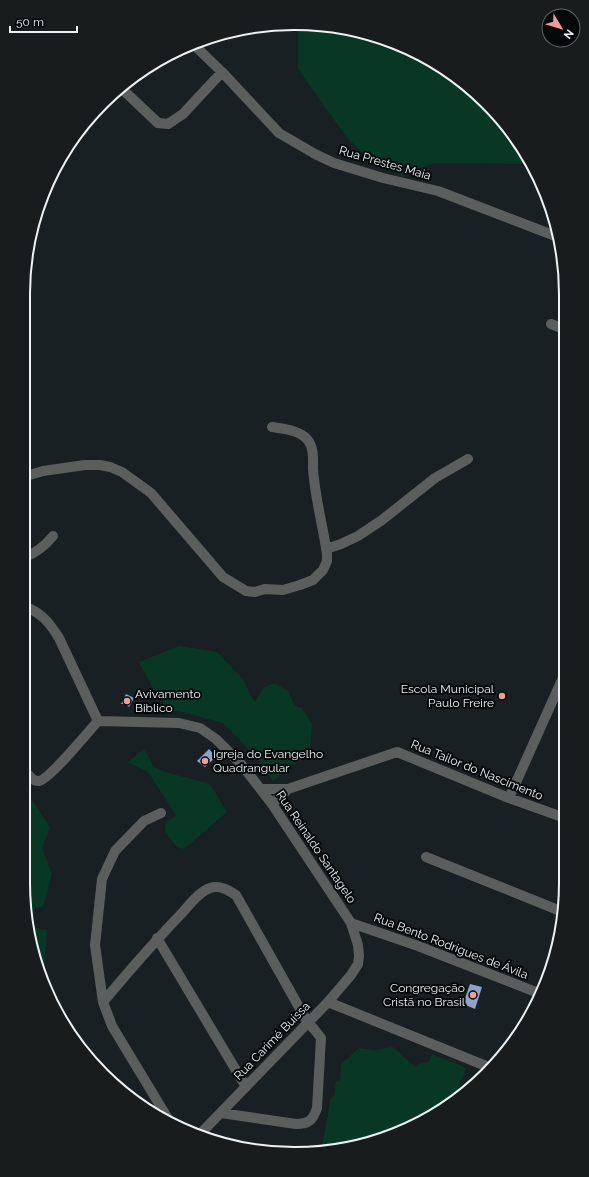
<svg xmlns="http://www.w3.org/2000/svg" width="589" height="1177" viewBox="0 0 589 1177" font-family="Raleway,sans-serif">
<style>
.green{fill:#083825}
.building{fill:#88a5cc}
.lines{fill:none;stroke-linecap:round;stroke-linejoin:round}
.minor{stroke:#5a5f5e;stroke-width:10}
.poi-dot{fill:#f59b97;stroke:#06090a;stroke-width:1.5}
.labels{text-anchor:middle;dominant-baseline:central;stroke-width:4;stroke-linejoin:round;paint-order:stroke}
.street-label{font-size:12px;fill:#edf3f5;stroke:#06090a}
.poi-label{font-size:12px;fill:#edf3f5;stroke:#06090a;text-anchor:end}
.rim{fill:none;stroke:#edf3f5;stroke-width:2}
</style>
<rect width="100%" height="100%" fill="#182023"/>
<!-- green -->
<path class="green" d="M 298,24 L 312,24 L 365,32 L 414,51 L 473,90 L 520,143 L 531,164 L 433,163 L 403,177 L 369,160 L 345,135 L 298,69 Z
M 179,646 L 217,652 L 243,679 L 250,694 L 255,702 L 263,688 L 274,683 L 288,691 L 295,706 L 302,708 L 312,725 L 310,751 L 273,781 L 258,758 L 223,723 L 187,713 L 165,709 L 163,701 L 151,685 L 139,662 Z
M 144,749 L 154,767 L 165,772 L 210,784 L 227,812 L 184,849 L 177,847 L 165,832 L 166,823 L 176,815 L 148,772 L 128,762 Z
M 31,798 L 50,828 L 42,848 L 52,874 L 43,907 L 32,909 L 28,913 L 23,882 L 23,802 Z
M 30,927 L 47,930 L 43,981 C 36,968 33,954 35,939 L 32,938 Z
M 393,1047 L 416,1068 L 419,1064 L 429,1062 L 432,1054 L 466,1068 L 458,1089 L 461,1093 L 415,1126 L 330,1152 L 321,1151 L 330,1104 L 330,1099 L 334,1096 L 336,1081 L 340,1080 L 341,1064 L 359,1048 L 375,1050 Z"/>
<!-- building -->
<path class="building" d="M 126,694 L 134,698 L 129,707 L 125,704 L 121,704 Z
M 209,749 L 216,757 L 205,767 L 197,761 Z
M 470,984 L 482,987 L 475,1009 L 463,1004 Z"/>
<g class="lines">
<!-- minor -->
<path class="minor" d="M 193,44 L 222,72 L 279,133 L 315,154 L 334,163 L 383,178 L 438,191 L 558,237
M 120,87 L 158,123 L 168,124 L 183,114 L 222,72
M 551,324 L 564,329
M 23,477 L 43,471 L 85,465 L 100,465 L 110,467 L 122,472 L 151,493 L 223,577 L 246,591 L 255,592 L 265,589 L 283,590 L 300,585 L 313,580 L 323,570 L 327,561 L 327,554 C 323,526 315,498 313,469 C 313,458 314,447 307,439 C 298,430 284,429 272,427
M 326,549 L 341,544 L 358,536 L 382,520 L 435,478 L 468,459
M 23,558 C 36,553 45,546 53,536
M 23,606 C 41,612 49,622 59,638 L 98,721
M 98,721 L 179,723 L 200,728 L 216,739 L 241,764 L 272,804 L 351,923 L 358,945 L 359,956 L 358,964 L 351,975 L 328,1002 L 201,1133
M 23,768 C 27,773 32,782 39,781 C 50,779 89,731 98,721
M 261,789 L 288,789 L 272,804
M 288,789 L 397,752 L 509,798 L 565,818
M 509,798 L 565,673
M 161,813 L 144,821 L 115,851 L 102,879 L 95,945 L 103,1002 L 112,1026 L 170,1122
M 426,857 L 563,912
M 351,923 L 418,946 L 541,994
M 157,938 L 246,1087
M 103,1002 C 129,971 155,941 183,912 C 190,904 199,892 210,888 C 220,885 228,890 236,895 L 308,1023 L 314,1029 L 321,1038 L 317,1108 C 313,1120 309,1124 296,1124 L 221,1113
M 328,1002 L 491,1068"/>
</g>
<!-- markers -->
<g class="poi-dot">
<circle cx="502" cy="696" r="4"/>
<circle cx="127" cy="701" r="4"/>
<circle cx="205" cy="761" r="4"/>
<circle cx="473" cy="995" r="4"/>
</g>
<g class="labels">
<!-- street labels -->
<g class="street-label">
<text transform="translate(385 163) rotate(16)">Rua Prestes Maia</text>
<text transform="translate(477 770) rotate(22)">Rua Tailor do Nascimento</text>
<text transform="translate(316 847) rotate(56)">Rua Reinaldo Santagelo</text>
<text transform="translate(451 946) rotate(21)">Rua Bento Rodrigues de Ávila</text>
<text transform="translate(272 1041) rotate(-46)">Rua Carimé Buíssa</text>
</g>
<!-- poi labels -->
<g class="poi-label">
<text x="494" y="689">Escola Municipal<tspan x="494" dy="14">Paulo Freire</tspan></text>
<text x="135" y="694" text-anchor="start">Avivamento<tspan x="135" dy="14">Biblico</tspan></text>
<text x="213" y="754" text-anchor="start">Igreja do Evangelho<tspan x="213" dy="14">Quadrangular</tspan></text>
<text x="465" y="988">Congregação<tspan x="465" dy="14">Cristã no Brasil</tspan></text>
</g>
</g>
<!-- crop -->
<path d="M0 0H589V1177H0ZM294 30H295A264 264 0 0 1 559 294V883A264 264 0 0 1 295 1147H294A264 264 0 0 1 30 883V294A264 264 0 0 1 294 30Z" fill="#181c1d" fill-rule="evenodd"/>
<path class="rim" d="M294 30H295A264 264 0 0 1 559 294V883A264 264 0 0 1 295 1147H294A264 264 0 0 1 30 883V294A264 264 0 0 1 294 30Z"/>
<!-- north arrow -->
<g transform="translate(561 28) rotate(128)"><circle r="19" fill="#06090a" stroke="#626768"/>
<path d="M0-3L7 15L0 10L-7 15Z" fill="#f59b97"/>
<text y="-6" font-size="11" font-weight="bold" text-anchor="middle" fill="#edf3f5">N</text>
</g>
<!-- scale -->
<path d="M10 26v6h67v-6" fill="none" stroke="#edf3f5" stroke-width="2"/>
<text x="16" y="26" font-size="12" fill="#edf3f5" stroke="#06090a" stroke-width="3" paint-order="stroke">50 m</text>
</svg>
